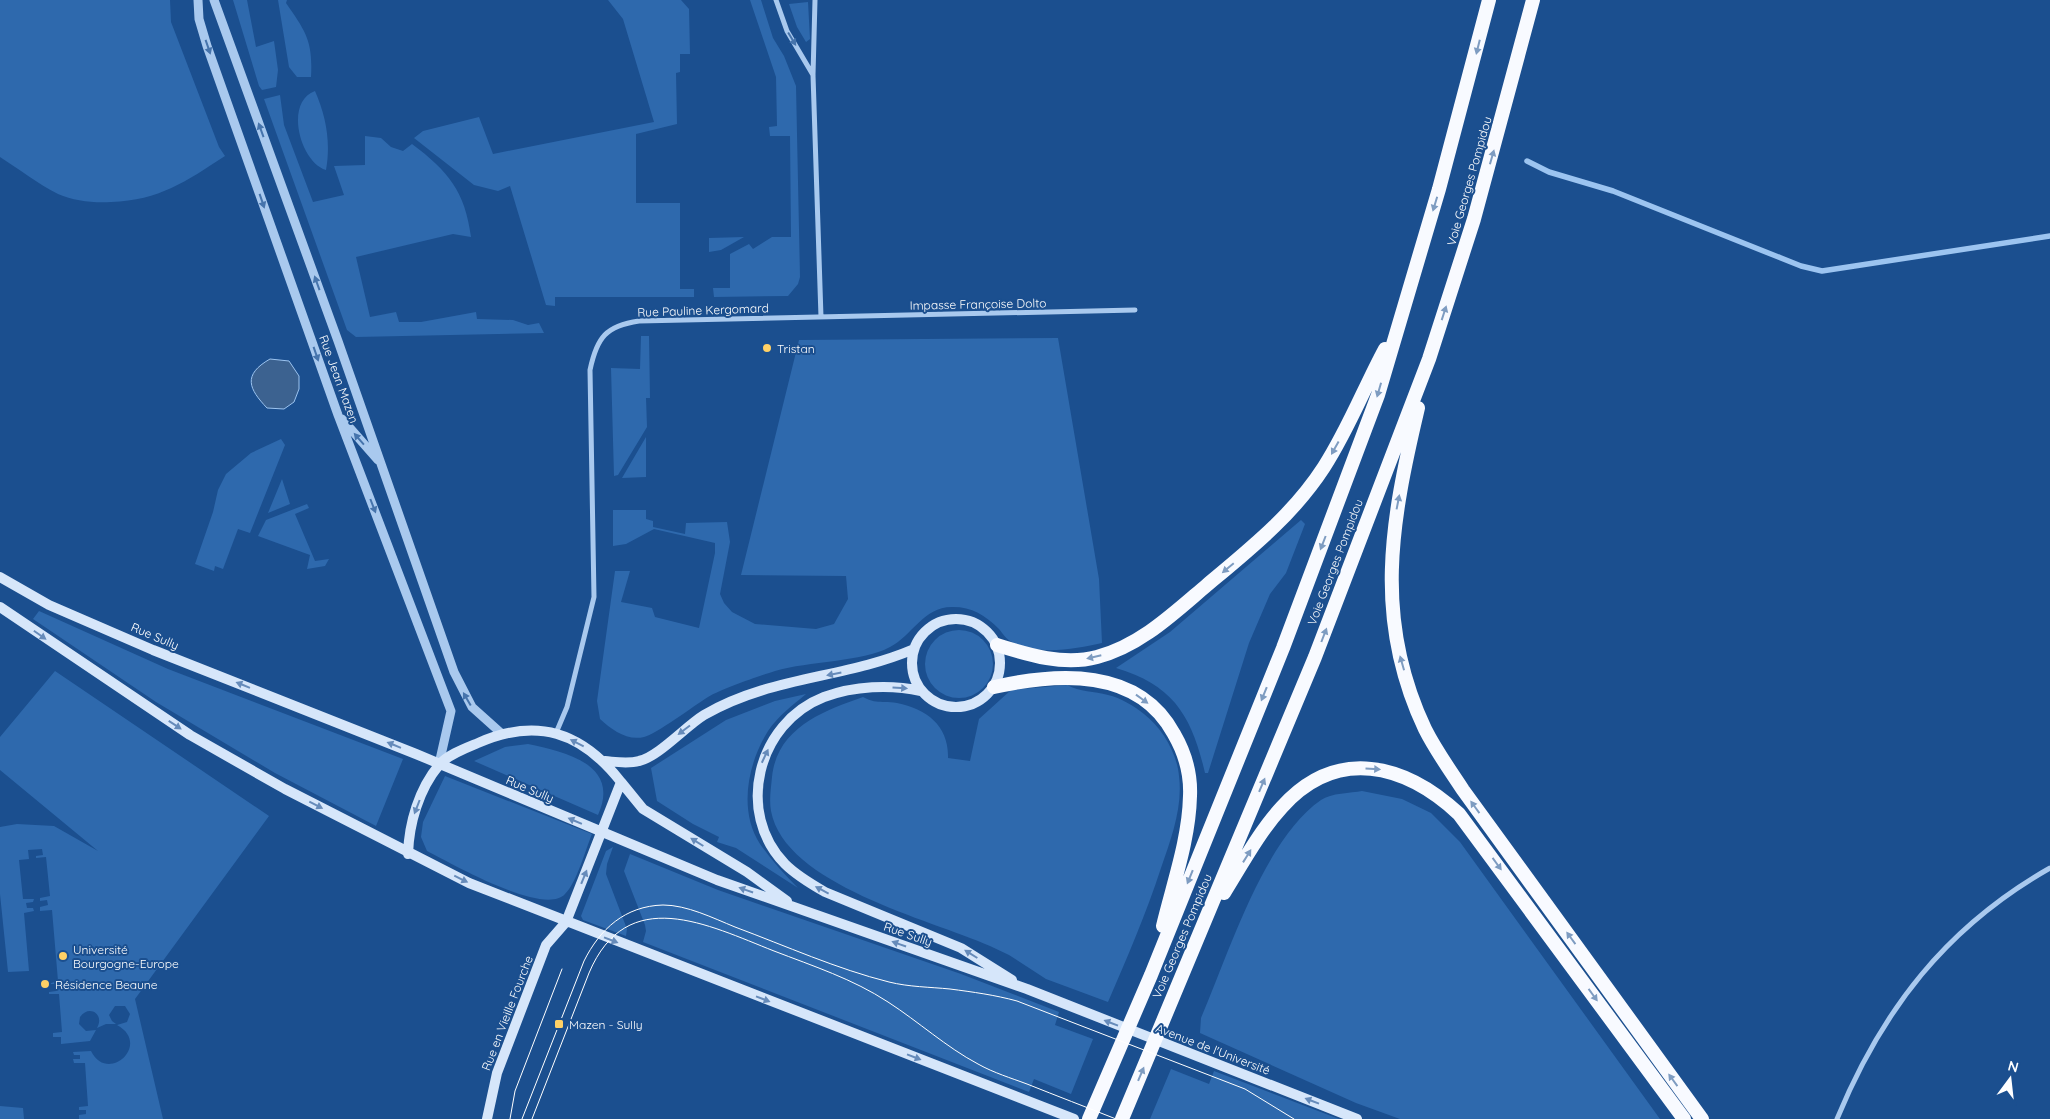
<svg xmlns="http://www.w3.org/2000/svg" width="2050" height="1119" viewBox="0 0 2050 1119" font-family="Quicksand,sans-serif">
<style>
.green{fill:#2e69ad}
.water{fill:#3c6290;stroke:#9cc4f0}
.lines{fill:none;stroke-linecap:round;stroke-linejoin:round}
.stream{stroke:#9cc4f0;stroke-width:5.5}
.minor{stroke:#a9c9ee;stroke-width:5}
.tertiary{stroke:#a9c9ee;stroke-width:9}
.secondary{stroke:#d6e6fa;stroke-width:10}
.trunk{stroke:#f8faff;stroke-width:14}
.tram{stroke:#fff;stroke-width:1}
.oneway{fill:#4674ac}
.oneway2{fill:#7e9cc1}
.oneway3{fill:#668bba}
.poi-dot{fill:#ffd166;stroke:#1b4f8f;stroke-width:2}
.labels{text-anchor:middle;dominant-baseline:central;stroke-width:4;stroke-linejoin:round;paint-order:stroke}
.street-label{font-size:12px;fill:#fff;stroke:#1b4f8f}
.poi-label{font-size:12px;fill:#fff;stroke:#1b4f8f;text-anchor:start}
</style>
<rect width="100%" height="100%" fill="#1b4f8f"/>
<!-- green -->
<path class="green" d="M 0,0 L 170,0 L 171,22 L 219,147 L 225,156 C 185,182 160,200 111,202 C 93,203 74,201 58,194 C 38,184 19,169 0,157 Z
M 233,0 L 247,0 L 256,47 L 274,41 L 278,70 L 276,87 L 262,90 L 259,86 Z
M 278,0 L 287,0 L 286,3 C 306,32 313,41 311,77 L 297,77 L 289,67 Z
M 608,0 L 681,0 L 689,9 L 690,54 L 680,54 L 680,72 L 676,73 L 677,124 L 636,134 L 636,203 L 680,203 L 680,289 L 694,289 L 694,297 L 555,297 L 555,306 L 546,305 L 510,186 L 498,191 L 474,185 L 414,138 L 423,131 L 479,117 L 493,154 L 654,122 L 623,19 Z
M 750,0 L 761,0 L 773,38 L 784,56 L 796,86 L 800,277 L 798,284 L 788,296 L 714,297 L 713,288 L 730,288 L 730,254 L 749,244 L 753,249 L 772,237 L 791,237 L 790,136 L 770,136 L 769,127 L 777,126 L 776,77 Z
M 808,2 L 810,39 L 806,42 L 797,27 L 789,4 Z
M 315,91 C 326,116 331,142 326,170 C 300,162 284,102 315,91 Z
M 280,95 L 284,125 L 313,202 L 344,195 L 334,166 L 365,165 L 365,136 L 381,138 L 391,147 L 403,151 L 412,144 C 448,171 465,191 471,237 L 453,234 L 356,257 L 370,317 L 396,312 L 399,322 L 421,322 L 476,312 L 477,319 L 513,320 L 528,325 L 539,323 L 544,333 L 356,337 L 347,330 L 264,99 Z
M 744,237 L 721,250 L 709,252 L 709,238 Z
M 641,336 L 649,336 L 650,398 L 646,398 L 647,427 L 618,475 L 614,476 L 611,368 L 640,369 Z
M 1058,338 L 1099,579 L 1102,643 C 1076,649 1037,656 1012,642 C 1006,639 1003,634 999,629 C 985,615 972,607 953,607 C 924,606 912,636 890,647 C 862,662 809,661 775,671 C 759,676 722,689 708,697 C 695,705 655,735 644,737 C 627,741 612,730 600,719 L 597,701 L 615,571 L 630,571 L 621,602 L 652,608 L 655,617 L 699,628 L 715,553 L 715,543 L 654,529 L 626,544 L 613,546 L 613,510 L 646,510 L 646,519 L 653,521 L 653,527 L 685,534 L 686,523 L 727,522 L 730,542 L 720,594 L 724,603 L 732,612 L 755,624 L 816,629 L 834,624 L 848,599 L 846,576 L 741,575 L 799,340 Z
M 646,437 L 646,477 L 622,478 Z
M 281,439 L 285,445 L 250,533 L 238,529 L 223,569 L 215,566 L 214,571 L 195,564 L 213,512 L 218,490 L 226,474 L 251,453 Z
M 282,479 L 290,504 L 268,513 Z
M 307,504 L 309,508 L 295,514 L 315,561 L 329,559 L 325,566 L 307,569 L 310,555 L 258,536 L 266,520 Z
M 1301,520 L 1305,524 L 1286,573 L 1270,594 L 1249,643 L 1208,773 L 1205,773 C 1192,717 1174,685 1116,668 L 1170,632 Z
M 39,611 L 168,669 L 403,759 L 376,826 L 275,773 L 156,702 L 33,619 Z
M925 664a34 34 0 1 1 68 0a34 34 0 1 1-68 0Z
M 55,671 L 269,816 L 135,999 L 163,1119 L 79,1119 L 79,1115 L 86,1114 L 86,1110 L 79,1110 L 79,1107 L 88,1106 L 85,1063 L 74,1063 L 73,1059 L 80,1059 L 80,1055 L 74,1055 L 73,1052 L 91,1051 C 108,1085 152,1044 117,1025 L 127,1022 L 130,1014 L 125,1006 L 115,1006 L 109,1015 L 112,1021 L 116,1024 L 106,1024 L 97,1028 C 105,1014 89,1004 80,1017 L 79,1024 L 86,1031 L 96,1030 L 90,1041 L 61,1044 L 61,1037 L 53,1037 L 53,1033 L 62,1032 L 59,994 L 49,994 L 49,992 L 56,991 L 55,984 L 48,984 L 58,981 L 52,910 L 40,911 L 40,907 L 48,905 L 47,900 L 40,901 L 40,898 L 50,896 L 46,857 L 36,858 L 36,856 L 43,855 L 42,849 L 28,850 L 29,859 L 19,860 L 23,899 L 34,899 L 33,902 L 26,903 L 27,908 L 33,908 L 34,911 L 24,913 L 29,971 L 8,972 L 0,894 L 0,827 L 17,824 L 54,826 L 98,851 L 0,770 L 0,737 Z
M 1067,685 C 1080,692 1094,691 1108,695 C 1121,698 1134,706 1144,714 C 1162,728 1177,753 1179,776 C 1183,807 1171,839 1161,868 C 1146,914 1127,958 1108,1002 L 1046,979 L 1009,955 L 990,946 C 929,919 785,885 771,811 C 769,800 771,788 772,777 C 777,728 823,711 863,697 C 878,705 883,700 897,703 C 927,709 949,726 948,758 L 970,761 L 979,719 L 1011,690 Z
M 806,694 C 793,705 778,716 768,731 C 748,763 738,810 760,844 C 771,860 784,874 798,888 L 736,848 L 717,842 L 719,837 L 693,824 L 657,801 L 651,768 L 726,720 L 775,701 Z
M 528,744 C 565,752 621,764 598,815 L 474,761 L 505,747 Z
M 445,776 L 592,834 C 585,851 577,882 565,894 C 544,917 451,863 427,851 L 421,837 L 423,822 Z
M 1362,791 L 1402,799 L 1431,813 L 1460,842 L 1660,1119 L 1400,1119 L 1356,1103 L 1200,1033 L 1201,1018 C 1228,955 1264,839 1321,800 C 1331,793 1351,793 1362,791 Z
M 613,847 L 607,864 L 606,874 L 627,929 L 626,936 L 583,920 L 581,916 L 606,851 Z
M 630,854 L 718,890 L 961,974 L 1059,1012 L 1055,1025 L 1093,1039 L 1071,1094 L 1034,1079 L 1029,1092 L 643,942 L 646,931 L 645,925 L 624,871 Z
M 1171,1069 L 1209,1084 L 1214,1071 L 1339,1119 L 1150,1119 Z
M 0,1106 L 23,1108 L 24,1119 L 0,1119 Z"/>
<!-- water -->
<path class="water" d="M 270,359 L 289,361 L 299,376 L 299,389 L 294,402 L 284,409 L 267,408 C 249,389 242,375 270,359 Z"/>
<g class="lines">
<!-- stream -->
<path class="stream" d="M 1527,161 L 1549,172 L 1613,191 L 1801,266 L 1822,271 L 2050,236"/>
<!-- minor -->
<path class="minor" d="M 776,0 L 787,31 L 813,75
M 815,0 L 813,75 L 821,317
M 556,733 L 567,707 L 594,597 L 590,370 C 597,337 606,326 639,321 L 1135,310
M 1837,1119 C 1882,1010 1946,927 2050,868"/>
<!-- tertiary -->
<path class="tertiary" d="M 198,0 L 199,19 L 207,46 L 338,415 L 451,711 L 439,764
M 214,0 L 338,341 L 454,672 L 472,707 L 501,733
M 342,419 L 378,460"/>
<!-- secondary -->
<path class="secondary" d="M 0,577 L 49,605 L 153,650 L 416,754 L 717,880 L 1027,989 L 1357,1119
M 0,607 L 190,735 L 285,789 L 469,883 L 1074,1119
M912 663a44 44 0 1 1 88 0a44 44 0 1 1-88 0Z
M 921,691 C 890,684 854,686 824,697 C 757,723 735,813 785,864 C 796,875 811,884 825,892 L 961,948 L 1012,980
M 605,761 C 617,762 628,764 639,761 C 658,757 686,726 704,715 C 771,676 844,679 914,649
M 621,782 L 643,809 L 747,872 L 787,901
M 408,854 C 409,823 419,789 439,765 C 447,755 466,748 478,743 C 537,717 582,732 621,782 L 566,922 L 546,945 L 497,1073 L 487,1119"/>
<!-- trunk -->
<path class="trunk" d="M 1418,408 C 1391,522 1373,619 1425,729 C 1436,751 1450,770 1463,790 L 1702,1119
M 997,645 C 1029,655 1064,666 1097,657 C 1140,646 1174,613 1207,585 C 1250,549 1293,515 1324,467 C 1348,430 1364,388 1385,349
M 994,687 C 1057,673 1138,667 1174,734 C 1185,753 1191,774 1190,796 C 1189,840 1173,884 1163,926
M 1224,893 C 1242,864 1259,832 1282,807 C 1337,746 1405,764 1459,814 L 1684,1119
M 1089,1119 L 1151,975 L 1283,648 L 1378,395 L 1439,189 L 1489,0
M 1122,1119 L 1315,657 L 1429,359 L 1474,219 L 1533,0"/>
<!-- tram -->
<path class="tram" d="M 510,1119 L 515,1091 L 562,969
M 522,1119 L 584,961 C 600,929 625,906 663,905 C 687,905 713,918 735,927 C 786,946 837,969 889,982 C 909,987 930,987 950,989 C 973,992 995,995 1017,1001 L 1245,1089 L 1294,1119
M 532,1119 L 589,973 C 627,883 708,925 774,951 C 813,966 853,979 888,1002 C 919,1022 946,1047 978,1064 C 994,1073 1011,1078 1027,1084 C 1057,1096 1086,1107 1116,1119"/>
</g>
<!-- one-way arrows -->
<defs><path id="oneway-solid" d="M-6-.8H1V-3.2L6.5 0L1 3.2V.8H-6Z" transform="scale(1.25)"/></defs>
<g class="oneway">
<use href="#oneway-solid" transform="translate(792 39) rotate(59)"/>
<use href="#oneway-solid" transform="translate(208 47) rotate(71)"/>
<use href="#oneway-solid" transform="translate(261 130) rotate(-110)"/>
<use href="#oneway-solid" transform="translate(262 201) rotate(71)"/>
<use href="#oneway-solid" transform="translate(317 283) rotate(-110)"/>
<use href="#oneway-solid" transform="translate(316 354) rotate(71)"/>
<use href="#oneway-solid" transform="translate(359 439) rotate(-131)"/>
<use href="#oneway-solid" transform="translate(373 506) rotate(69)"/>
<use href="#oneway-solid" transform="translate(467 699) rotate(-120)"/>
</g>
<g class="oneway2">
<use href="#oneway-solid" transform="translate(1478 47) rotate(104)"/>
<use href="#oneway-solid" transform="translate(1492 157) rotate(-74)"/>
<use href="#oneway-solid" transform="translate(1435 204) rotate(107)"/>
<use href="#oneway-solid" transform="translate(1444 313) rotate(-72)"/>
<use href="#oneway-solid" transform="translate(1379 390) rotate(106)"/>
<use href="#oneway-solid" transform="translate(1335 448) rotate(119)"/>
<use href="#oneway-solid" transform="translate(1398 502) rotate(-79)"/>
<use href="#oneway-solid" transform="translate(1323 543) rotate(111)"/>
<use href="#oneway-solid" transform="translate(1228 568) rotate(140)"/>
<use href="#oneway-solid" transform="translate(1324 635) rotate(-69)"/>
<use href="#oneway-solid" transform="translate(1094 657) rotate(167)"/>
<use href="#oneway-solid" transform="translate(1402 663) rotate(-106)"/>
<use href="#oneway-solid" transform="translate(1264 694) rotate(112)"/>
<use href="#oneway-solid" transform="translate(1142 699) rotate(36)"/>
<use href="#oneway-solid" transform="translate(1373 769) rotate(3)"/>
<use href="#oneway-solid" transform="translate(1262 785) rotate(-67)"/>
<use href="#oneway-solid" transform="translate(1475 807) rotate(-126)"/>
<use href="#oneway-solid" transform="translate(1247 856) rotate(-58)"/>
<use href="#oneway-solid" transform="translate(1497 864) rotate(54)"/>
<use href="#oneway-solid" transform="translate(1190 877) rotate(112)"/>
<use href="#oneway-solid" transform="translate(1571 938) rotate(-126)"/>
<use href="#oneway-solid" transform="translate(1593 995) rotate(54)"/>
<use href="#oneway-solid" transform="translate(1141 1074) rotate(-67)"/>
<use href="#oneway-solid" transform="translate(1673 1080) rotate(-126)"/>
</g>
<g class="oneway3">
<use href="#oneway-solid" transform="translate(40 635) rotate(35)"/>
<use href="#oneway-solid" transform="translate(834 674) rotate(169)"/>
<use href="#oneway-solid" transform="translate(243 685) rotate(-158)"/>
<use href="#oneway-solid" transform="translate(900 688) rotate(4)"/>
<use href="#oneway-solid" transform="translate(175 725) rotate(33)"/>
<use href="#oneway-solid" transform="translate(684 730) rotate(143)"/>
<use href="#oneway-solid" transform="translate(577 743) rotate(-153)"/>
<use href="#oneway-solid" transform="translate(394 745) rotate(-158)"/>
<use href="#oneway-solid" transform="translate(765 756) rotate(-65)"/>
<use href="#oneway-solid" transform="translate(316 805) rotate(27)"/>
<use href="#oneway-solid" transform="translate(417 807) rotate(111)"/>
<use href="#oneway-solid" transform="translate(575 821) rotate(-157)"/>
<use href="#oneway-solid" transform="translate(697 842) rotate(-148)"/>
<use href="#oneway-solid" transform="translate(584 877) rotate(-68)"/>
<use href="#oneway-solid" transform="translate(461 879) rotate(26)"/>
<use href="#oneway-solid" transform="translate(746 890) rotate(-161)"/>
<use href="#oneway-solid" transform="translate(822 890) rotate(-152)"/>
<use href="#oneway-solid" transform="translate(611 940) rotate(21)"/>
<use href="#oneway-solid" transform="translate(899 944) rotate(-161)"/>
<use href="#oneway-solid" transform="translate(971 954) rotate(-148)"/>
<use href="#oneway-solid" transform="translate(763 999) rotate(21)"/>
<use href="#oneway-solid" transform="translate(1111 1023) rotate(-159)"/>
<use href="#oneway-solid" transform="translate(914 1057) rotate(21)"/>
<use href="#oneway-solid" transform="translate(1312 1101) rotate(-159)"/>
</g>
<!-- markers -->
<g class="poi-dot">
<circle cx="767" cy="348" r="5"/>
<circle cx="63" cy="956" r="5"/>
<circle cx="45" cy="984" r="5"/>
<rect x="554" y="1019" width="10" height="10" rx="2.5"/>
</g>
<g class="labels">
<!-- street labels -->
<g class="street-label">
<text transform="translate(1469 181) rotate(-74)">Voie Georges Pompidou</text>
<text transform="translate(978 304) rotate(-1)">Impasse Françoise Dolto</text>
<text transform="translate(703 310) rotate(-2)">Rue Pauline Kergomard</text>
<text transform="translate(339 379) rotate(70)">Rue Jean Mazen</text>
<text transform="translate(1335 562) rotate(-69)">Voie Georges Pompidou</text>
<text transform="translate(155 636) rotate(23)">Rue Sully</text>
<text transform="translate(530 789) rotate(23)">Rue Sully</text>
<text transform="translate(908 934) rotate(19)">Rue Sully</text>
<text transform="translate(1182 936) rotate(-67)">Voie Georges Pompidou</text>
<text transform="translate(507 1013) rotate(-69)">Rue en Vieille Fourche</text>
<text transform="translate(1213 1049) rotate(21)">Avenue de l'Université</text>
</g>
<!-- poi labels -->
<g class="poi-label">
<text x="777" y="348">Tristan</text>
<text x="73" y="949">Université<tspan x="73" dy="14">Bourgogne-Europe</tspan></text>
<text x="55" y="984">Résidence Beaune</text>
<text x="569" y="1024">Mazen - Sully</text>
</g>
</g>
<!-- north arrow -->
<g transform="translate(2010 1079) rotate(15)" stroke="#1b4f8f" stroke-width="4" paint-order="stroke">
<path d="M0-4L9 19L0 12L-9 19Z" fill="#ffffff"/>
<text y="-8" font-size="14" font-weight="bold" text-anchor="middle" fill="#ffffff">N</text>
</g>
</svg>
